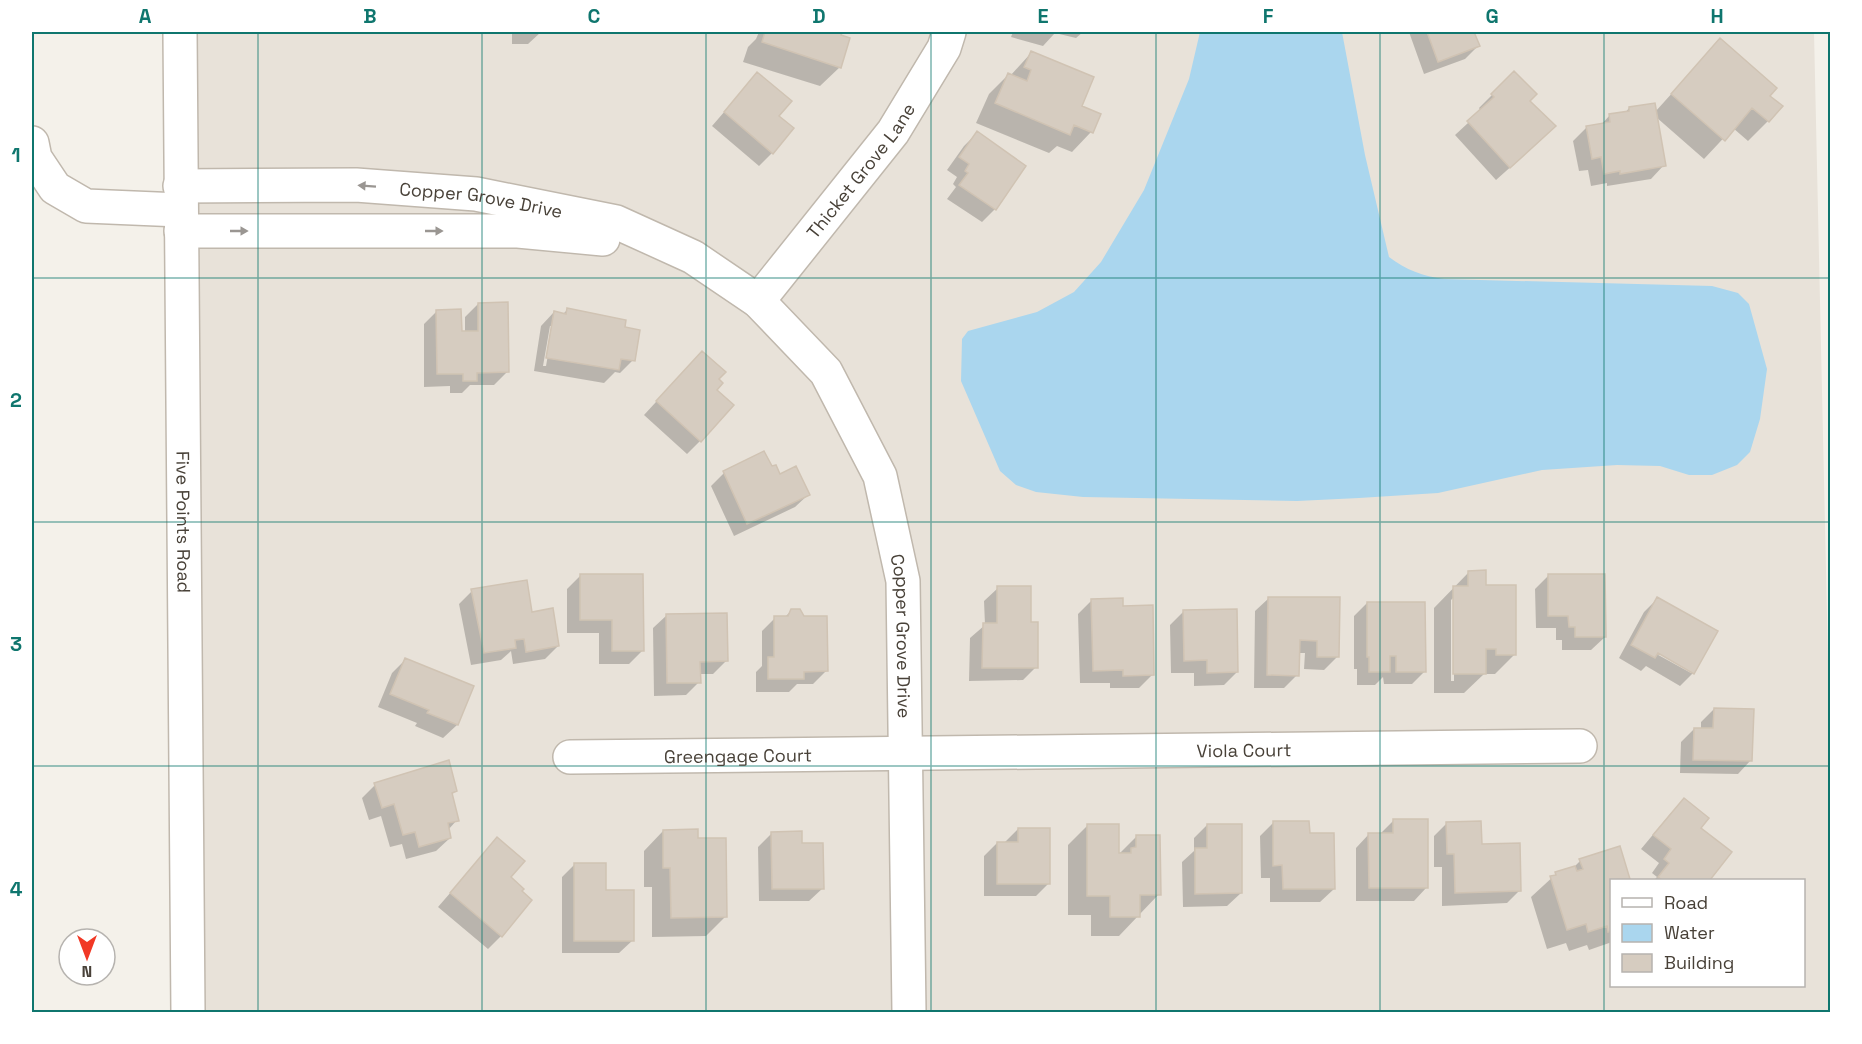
<svg xmlns="http://www.w3.org/2000/svg" width="1862" height="1044" viewBox="0 0 1862 1044" font-family="'Space Grotesk',sans-serif">
<style>
.residential{fill:#e8e2d9;fill-rule:evenodd}
.water{fill:#aad6ee}
.shadow{fill:#0003;fill-rule:evenodd}
.building{fill:#d6ccc0;stroke:#d0c3b3;stroke-width:1.5}
.lines{fill:none;stroke-linecap:round;stroke-linejoin:round}
.minor-casing{stroke:#c0b8ad;stroke-width:36}
.minor{stroke:#fff;stroke-width:33}
.oneway{fill:#9a9692}
.grid{fill:none;stroke:#0f766e;stroke-width:1.5;stroke-opacity:0.55}
.labels{text-anchor:middle;dominant-baseline:central;stroke-width:4.5;stroke-linejoin:round;paint-order:stroke}
.street-label{font-size:18px;fill:#484138;stroke:#fff}
.neatline{fill:none;stroke:#0f766e;stroke-width:2}
.grid-label{font-size:20px;text-anchor:middle;font-weight:bold;fill:#0f766e}
</style>
<rect width="100%" height="100%" fill="#f4f1ea"/>
<!-- residential -->
<path class="residential" d="M 182,32 L 1814,32 L 1830,750 L 1830,1012 L 190,1012 ZM 1612,880 L 1804,880 L 1804,986 L 1612,986 Z"/>
<!-- water -->
<path class="water" d="M 1200,32 L 1342,32 L 1365,155 L 1389,257 C 1406,270 1423,276 1444,279 L 1712,286 L 1738,293 L 1749,304 L 1767,369 L 1760,419 L 1750,452 L 1737,465 L 1712,475 L 1689,475 L 1660,466 L 1617,465 L 1542,470 L 1438,493 L 1359,498 L 1297,501 L 1083,497 L 1036,492 L 1016,485 L 1000,471 L 961,381 L 962,339 L 968,331 L 1037,312 L 1074,292 L 1101,262 L 1144,190 L 1189,79 Z"/>
<!-- shadow -->
<path class="shadow" d="M 512,32 L 541,32 L 528,44 L 512,44 Z
M 759,32 L 840,32 L 840,67 L 820,86 L 743,62 L 748,47 L 756,39 Z
M 1013,32 L 1083,32 L 1076,38 L 1055,33 L 1043,46 L 1011,37 Z
M 1409,32 L 1476,32 L 1474,34 L 1478,46 L 1465,59 L 1424,74 Z
M 1720,40 L 1768,96 L 1781,107 L 1768,121 L 1748,141 L 1733,128 L 1704,159 L 1656,117 L 1664,165 L 1651,179 L 1607,186 L 1607,183 L 1591,186 L 1588,170 L 1579,171 L 1573,141 L 1586,128 L 1600,126 L 1610,115 L 1625,113 L 1629,108 L 1655,112 Z
M 1031,53 L 1080,107 L 1091,132 L 1072,152 L 1057,146 L 1049,153 L 976,123 L 989,94 L 1008,75 L 1010,76 Z
M 1514,73 L 1528,101 L 1541,140 L 1496,180 L 1455,135 L 1481,111 L 1479,108 Z
M 757,74 L 777,116 L 772,153 L 759,166 L 712,126 Z
M 977,133 L 995,209 L 982,222 L 947,199 L 956,187 L 953,184 L 957,177 L 947,170 L 964,146 Z
M 478,304 L 507,372 L 494,385 L 470,385 L 462,393 L 450,393 L 450,386 L 424,387 L 424,324 L 437,311 L 460,332 L 465,332 L 465,317 Z
M 568,309 L 623,328 L 633,360 L 620,373 L 615,372 L 604,383 L 534,371 L 541,326 L 554,312 L 563,314 ZM 550,326 L 553,326 L 546,366 L 543,366 Z
M 689,366 L 717,380 L 700,441 L 687,454 L 644,415 Z
M 771,468 L 809,494 L 795,507 L 734,536 L 711,486 L 724,473 Z
M 1469,572 L 1485,587 L 1515,654 L 1495,674 L 1484,674 L 1464,693 L 1434,693 L 1434,608 ZM 1454,597 L 1454,681 L 1451,681 L 1451,600 Z
M 580,576 L 642,651 L 629,664 L 599,664 L 599,633 L 567,633 L 567,589 Z
M 1548,576 L 1605,637 L 1591,650 L 1562,650 L 1562,640 L 1556,640 L 1556,628 L 1536,628 L 1535,589 Z
M 998,588 L 1030,623 L 1036,667 L 1023,680 L 969,681 L 970,638 L 985,625 L 984,601 Z
M 472,591 L 531,614 L 558,646 L 545,659 L 513,664 L 511,651 L 501,660 L 471,665 L 459,604 Z
M 1269,598 L 1337,657 L 1324,670 L 1304,669 L 1305,653 L 1298,653 L 1297,675 L 1284,688 L 1254,688 L 1255,611 Z
M 1657,599 L 1693,673 L 1680,686 L 1646,666 L 1641,671 L 1619,658 L 1644,612 ZM 1653,648 L 1691,670 L 1691,673 L 1651,651 Z
M 1092,600 L 1122,607 L 1152,675 L 1139,688 L 1110,688 L 1110,683 L 1080,683 L 1078,614 Z
M 1367,603 L 1425,671 L 1412,684 L 1384,684 L 1383,677 L 1375,685 L 1357,685 L 1357,669 L 1354,669 L 1354,616 Z
M 792,610 L 826,671 L 813,684 L 797,684 L 789,692 L 756,692 L 756,672 L 762,666 L 762,631 L 775,618 L 784,618 Z
M 1183,612 L 1237,672 L 1224,685 L 1194,686 L 1194,673 L 1171,673 L 1170,625 Z
M 667,615 L 727,660 L 713,674 L 699,674 L 699,682 L 686,695 L 654,696 L 653,628 Z
M 405,660 L 472,687 L 457,725 L 443,738 L 415,726 L 417,723 L 378,707 L 392,673 Z
M 1714,709 L 1751,760 L 1738,774 L 1680,773 L 1681,742 L 1694,729 L 1701,729 L 1701,722 Z
M 375,785 L 455,791 L 451,796 L 457,820 L 448,830 L 450,838 L 436,851 L 406,859 L 402,844 L 390,847 L 381,816 L 369,820 L 362,798 Z
M 1671,813 L 1699,828 L 1730,853 L 1708,880 L 1654,880 L 1657,877 L 1652,873 L 1659,863 L 1641,849 Z
M 1393,821 L 1427,887 L 1414,901 L 1356,901 L 1356,848 L 1369,834 L 1380,834 Z
M 1273,823 L 1308,835 L 1334,889 L 1320,902 L 1270,902 L 1270,878 L 1261,878 L 1260,836 Z
M 1447,823 L 1481,846 L 1520,890 L 1507,903 L 1442,906 L 1442,867 L 1434,867 L 1434,836 Z
M 1088,825 L 1118,855 L 1136,837 L 1159,894 L 1119,936 L 1091,936 L 1091,915 L 1068,915 L 1068,845 Z
M 1207,825 L 1241,893 L 1227,906 L 1183,907 L 1182,862 L 1194,851 L 1194,838 Z
M 1018,829 L 1049,883 L 1036,896 L 984,896 L 984,856 L 997,843 L 1004,843 Z
M 663,831 L 697,839 L 725,917 L 706,936 L 652,937 L 652,887 L 644,887 L 644,851 Z
M 772,833 L 801,845 L 823,888 L 809,901 L 759,901 L 758,847 Z
M 497,839 L 508,877 L 501,936 L 488,949 L 438,907 Z
M 1580,861 L 1628,879 L 1612,880 L 1612,942 L 1589,950 L 1587,945 L 1569,951 L 1566,943 L 1547,949 L 1531,897 L 1556,874 L 1573,868 Z
M 575,864 L 604,891 L 633,940 L 619,953 L 562,953 L 562,877 Z"/>
<!-- building -->
<path class="building" d="M 765,32 L 842,32 L 841,35 L 850,38 L 841,68 L 762,42 Z
M 1427,32 L 1474,32 L 1480,46 L 1438,62 Z
M 1720,38 L 1777,88 L 1770,96 L 1783,106 L 1769,122 L 1752,108 L 1725,141 L 1671,94 Z
M 1031,51 L 1094,77 L 1082,106 L 1101,114 L 1093,133 L 1074,125 L 1070,135 L 995,103 L 1008,73 L 1027,81 L 1031,70 L 1024,67 Z
M 1514,71 L 1537,94 L 1530,101 L 1556,126 L 1510,168 L 1467,121 L 1494,97 L 1491,94 Z
M 757,72 L 792,101 L 779,116 L 794,128 L 773,154 L 724,112 Z
M 1655,103 L 1666,166 L 1620,174 L 1620,171 L 1604,174 L 1601,157 L 1592,159 L 1586,126 L 1610,122 L 1609,114 L 1629,111 L 1629,107 Z
M 977,131 L 1026,166 L 996,210 L 959,185 L 968,173 L 965,171 L 969,164 L 959,157 Z
M 508,302 L 509,372 L 477,373 L 477,381 L 463,381 L 463,374 L 437,374 L 436,310 L 461,309 L 462,331 L 478,331 L 478,303 Z
M 567,308 L 626,320 L 625,327 L 640,330 L 635,361 L 621,359 L 619,370 L 546,358 L 554,311 L 566,314 Z
M 702,351 L 726,372 L 719,379 L 723,383 L 717,390 L 734,405 L 701,442 L 656,401 Z
M 764,451 L 772,466 L 776,465 L 780,474 L 796,466 L 810,495 L 747,524 L 723,471 Z
M 1486,570 L 1486,585 L 1516,585 L 1516,655 L 1496,655 L 1496,649 L 1486,649 L 1486,674 L 1453,674 L 1453,586 L 1468,586 L 1468,571 Z
M 580,574 L 643,574 L 644,651 L 612,651 L 612,620 L 580,620 Z
M 1548,574 L 1605,574 L 1606,637 L 1575,637 L 1575,627 L 1569,627 L 1568,616 L 1548,616 Z
M 527,580 L 532,612 L 553,608 L 559,646 L 526,652 L 524,639 L 515,640 L 516,648 L 484,653 L 471,589 Z
M 997,586 L 1031,586 L 1031,622 L 1038,622 L 1038,668 L 982,668 L 983,623 L 997,623 Z
M 1268,597 L 1340,597 L 1339,657 L 1317,657 L 1317,641 L 1300,640 L 1299,676 L 1267,675 Z
M 1657,597 L 1718,631 L 1694,674 L 1658,653 L 1655,658 L 1631,645 Z
M 1123,598 L 1123,606 L 1153,605 L 1154,675 L 1123,676 L 1123,670 L 1093,671 L 1091,599 Z
M 1367,602 L 1425,602 L 1426,672 L 1396,672 L 1396,656 L 1390,656 L 1390,672 L 1369,672 L 1369,657 L 1367,657 Z
M 791,609 L 800,609 L 804,616 L 827,616 L 828,671 L 804,672 L 804,679 L 768,679 L 768,657 L 774,657 L 774,616 L 788,616 Z
M 1237,609 L 1238,672 L 1207,673 L 1207,660 L 1184,661 L 1183,610 Z
M 727,613 L 728,661 L 700,662 L 701,683 L 667,683 L 666,614 Z
M 405,658 L 474,686 L 458,725 L 427,713 L 429,710 L 390,694 Z
M 1714,708 L 1754,709 L 1752,761 L 1693,760 L 1694,728 L 1713,728 Z
M 449,760 L 457,791 L 452,793 L 459,821 L 448,823 L 451,838 L 419,847 L 415,832 L 403,835 L 394,804 L 382,808 L 374,783 Z
M 1684,798 L 1709,818 L 1701,828 L 1732,852 L 1710,880 L 1662,880 L 1658,877 L 1669,863 L 1664,859 L 1671,849 L 1653,835 Z
M 1393,819 L 1428,819 L 1428,888 L 1369,888 L 1368,833 L 1393,833 Z
M 1273,821 L 1309,821 L 1310,833 L 1334,833 L 1335,889 L 1283,889 L 1282,865 L 1273,866 Z
M 1481,821 L 1482,844 L 1520,843 L 1521,891 L 1455,893 L 1454,854 L 1447,854 L 1446,822 Z
M 1087,824 L 1119,824 L 1119,853 L 1131,853 L 1131,848 L 1136,847 L 1136,835 L 1160,835 L 1161,895 L 1140,895 L 1140,917 L 1110,917 L 1110,896 L 1087,896 Z
M 1207,824 L 1242,824 L 1242,893 L 1195,894 L 1195,848 L 1207,848 Z
M 1018,828 L 1050,828 L 1050,884 L 997,884 L 997,842 L 1018,842 Z
M 698,829 L 698,838 L 726,838 L 727,917 L 671,918 L 670,868 L 663,868 L 663,830 Z
M 802,831 L 802,843 L 823,843 L 824,889 L 772,889 L 771,832 Z
M 497,837 L 525,861 L 511,877 L 524,889 L 522,891 L 532,900 L 502,937 L 450,893 Z
M 1620,846 L 1630,879 L 1612,880 L 1612,931 L 1608,932 L 1607,926 L 1588,932 L 1586,924 L 1567,930 L 1550,876 L 1556,875 L 1555,872 L 1575,866 L 1577,871 L 1583,869 L 1579,859 Z
M 574,863 L 606,863 L 606,890 L 634,890 L 634,941 L 574,941 Z"/>
<g class="lines">
<defs>
<g id="minor">
<path id="s1" d="M 180,32 L 188,1012"/>
<path d="M 32,143 L 35,158 L 55,188 L 86,206 L 180,210"/>
<path id="s2" d="M 180,186 L 356,185 L 476,194 L 616,222 L 693,257 L 758,301 L 826,372 L 880,476 L 903,581 L 909,1012"/>
<path d="M 181,231 L 518,231 L 603,239"/>
<path id="s3" d="M 758,301 L 893,132 L 944,48 L 949,32"/>
<path id="s4" d="M 570,757 L 1580,746"/>
</g>
</defs>
<!-- minor casing -->
<use href="#minor" class="minor-casing"/>
<!-- minor -->
<use href="#minor" class="minor"/>
</g>
<!-- one-way arrows -->
<defs><path id="oneway-solid" d="M-6-.8H1V-3.2L6.5 0L1 3.2V.8H-6Z" transform="scale(1.5)"/></defs>
<g class="oneway">
<use href="#oneway-solid" transform="translate(367 186) rotate(-176)"/>
<use href="#oneway-solid" transform="translate(239 231)"/>
<use href="#oneway-solid" transform="translate(434 231)"/>
</g>
<!-- grid -->
<path class="grid" d="M 258,32 L 258,1012M 482,32 L 482,1012M 706,32 L 706,1012M 931,32 L 931,1012M 1156,32 L 1156,1012M 1380,32 L 1380,1012M 1604,32 L 1604,1012M 32,278 L 1830,278M 32,522 L 1830,522M 32,766 L 1830,766"/>
<g class="labels">
<!-- street labels -->
<g class="street-label">
<text stroke="none"><textPath href="#s3" startOffset="166">Thicket Grove Lane</textPath></text>
<text stroke="none"><textPath href="#s2" startOffset="302">Copper Grove Drive</textPath></text>
<text stroke="none"><textPath href="#s1" startOffset="490">Five Points Road</textPath></text>
<text stroke="none"><textPath href="#s2" startOffset="980">Copper Grove Drive</textPath></text>
<text stroke="none"><textPath href="#s4" startOffset="674">Viola Court</textPath></text>
<text stroke="none"><textPath href="#s4" startOffset="168">Greengage Court</textPath></text>
</g>
</g>
<!-- border -->
<rect width="1862" height="1044" fill="none" stroke="#ffffff" stroke-width="66"/>
<!-- legend -->
<rect x="1610" y="879" width="195" height="108" fill="#ffffff" stroke="#b6b3af" stroke-width="1.5"/>
<rect x="1622" y="898" width="30" height="9" fill="#ffffff" stroke="#b6b3af" stroke-width="1.5"/>
<text x="1664" y="909" font-size="18" fill="#484138">Road</text>
<rect x="1622" y="924" width="30" height="18" fill="#aad6ee" stroke="#b6b3af" stroke-width="1.5"/>
<text x="1664" y="939" font-size="18" fill="#484138">Water</text>
<rect x="1622" y="954" width="30" height="18" fill="#d6ccc0" stroke="#b6b3af" stroke-width="1.5"/>
<text x="1664" y="969" font-size="18" fill="#484138">Building</text>
<!-- north arrow -->
<g transform="translate(87 957) rotate(180)"><circle r="28" fill="#ffffff" stroke="#b6b3af" stroke-width="1.5"/>
<path d="M0-4.5L10 22L0 15L-10 22Z" fill="#f13825"/>
<text y="-9" font-size="16" font-weight="bold" text-anchor="middle" fill="#484138">N</text>
</g>
<rect x="33" y="33" width="1796" height="978" class="neatline"/>
<g class="grid-label">
<text x="145" y="23">A</text>
<text x="370" y="23">B</text>
<text x="594" y="23">C</text>
<text x="819" y="23">D</text>
<text x="1043" y="23">E</text>
<text x="1268" y="23">F</text>
<text x="1492" y="23">G</text>
<text x="1717" y="23">H</text>
<text x="16" y="162">1</text>
<text x="16" y="407">2</text>
<text x="16" y="651">3</text>
<text x="16" y="896">4</text>
</g>
</svg>
